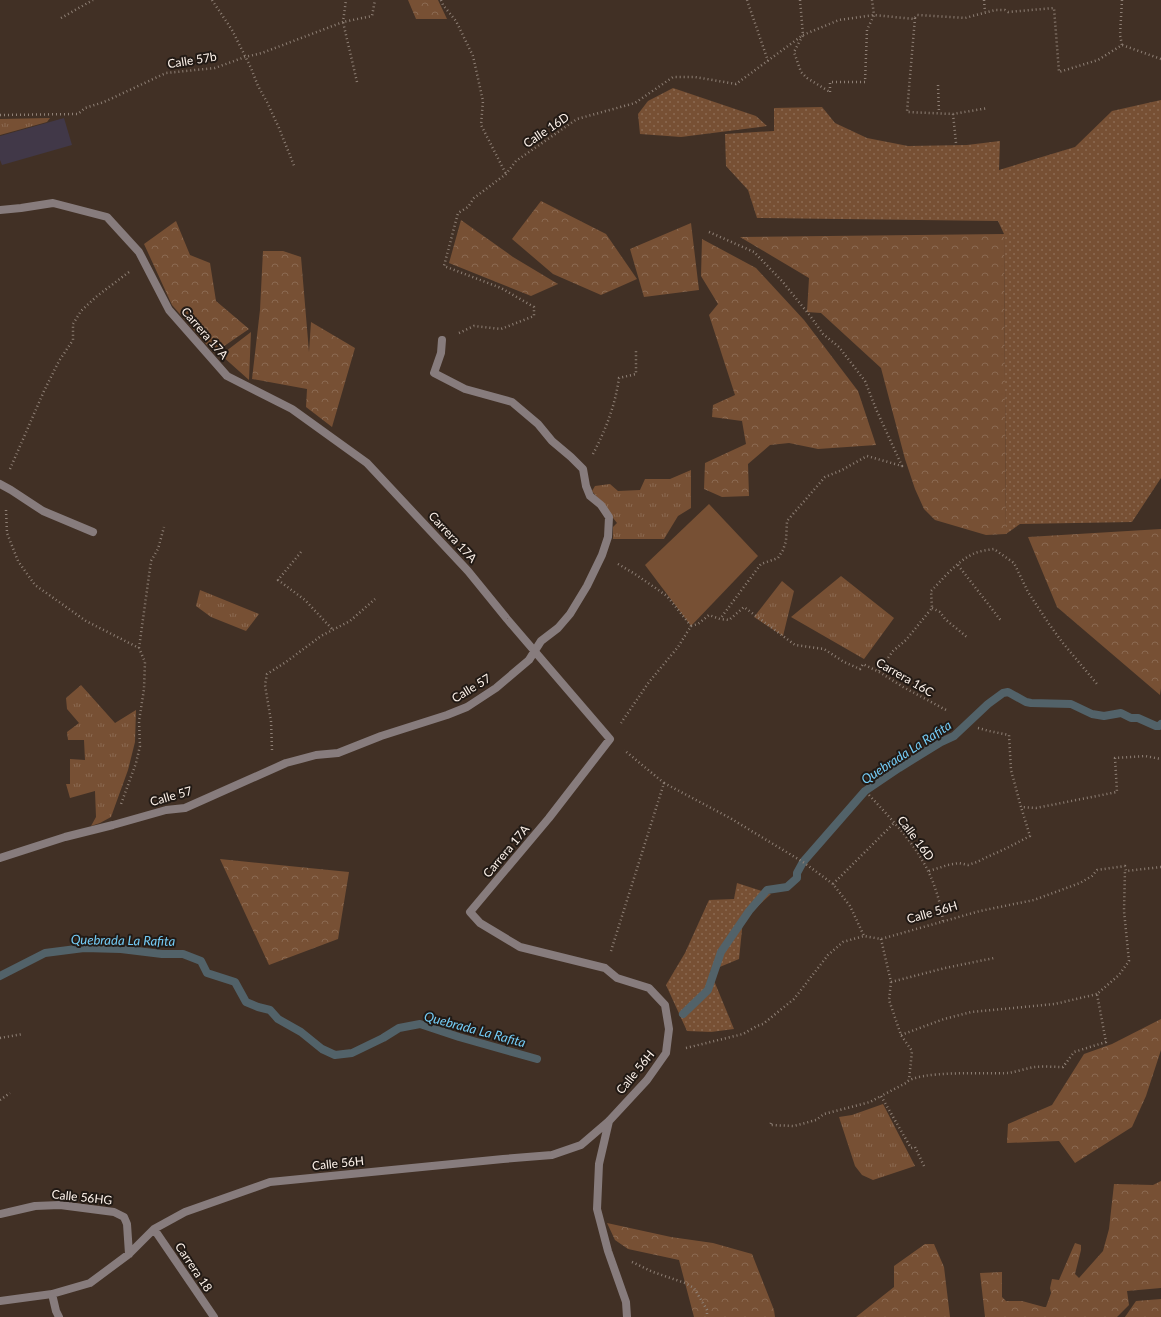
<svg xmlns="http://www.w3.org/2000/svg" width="1161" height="1317" viewBox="0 0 1161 1317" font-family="Lato,sans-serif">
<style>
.education{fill:#413848}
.grass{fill:url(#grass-dots)}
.forest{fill:url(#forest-crowns)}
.park{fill:url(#park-tufts)}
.pitch{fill:#775034}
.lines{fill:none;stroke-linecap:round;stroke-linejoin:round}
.stream{stroke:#526269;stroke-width:8}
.path{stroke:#8f8076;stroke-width:2.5;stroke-dasharray:1 3;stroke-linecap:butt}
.minor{stroke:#877c7d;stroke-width:8}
.labels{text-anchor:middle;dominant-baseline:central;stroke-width:4;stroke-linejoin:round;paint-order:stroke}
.street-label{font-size:12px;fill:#fef3eb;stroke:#221a15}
.water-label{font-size:13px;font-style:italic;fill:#74ccf6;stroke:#221a15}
</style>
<defs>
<pattern id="grass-dots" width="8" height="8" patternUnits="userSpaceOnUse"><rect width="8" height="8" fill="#775034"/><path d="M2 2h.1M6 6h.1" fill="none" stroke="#8b6a52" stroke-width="1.8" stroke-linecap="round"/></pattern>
<pattern id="forest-crowns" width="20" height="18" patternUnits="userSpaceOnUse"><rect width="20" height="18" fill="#775034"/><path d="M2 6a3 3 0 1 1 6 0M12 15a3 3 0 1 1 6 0" fill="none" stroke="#8b6a52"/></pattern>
<pattern id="park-tufts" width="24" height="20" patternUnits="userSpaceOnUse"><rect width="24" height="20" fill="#775034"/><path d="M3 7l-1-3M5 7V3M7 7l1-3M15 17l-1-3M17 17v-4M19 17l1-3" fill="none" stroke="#8b6a52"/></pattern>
</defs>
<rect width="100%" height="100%" fill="#413025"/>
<!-- education -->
<path class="education" d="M 64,118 L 72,145 L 2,165 L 0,160 L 0,136 Z"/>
<!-- grass -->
<path class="grass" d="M 673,88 L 756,116 L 767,126 L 681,137 L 640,134 L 638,114 L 648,101 Z
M 1161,100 L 1161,478 L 1132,522 L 1020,524 L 1006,534 L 1004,234 L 998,221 L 757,218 L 748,190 L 726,166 L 725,134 L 774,131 L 774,108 L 822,107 L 835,123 L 867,138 L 908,146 L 967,145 L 1000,141 L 999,170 L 1075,147 L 1112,111 Z
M 737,883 L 771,894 L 743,920 L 739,959 L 710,971 L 734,1029 L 711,1032 L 687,1031 L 666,985 L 685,953 L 709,900 L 734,899 Z"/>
<!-- forest -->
<path class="forest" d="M 408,0 L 438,0 L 447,19 L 416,19 Z
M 541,201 L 606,234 L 637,279 L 601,295 L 553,274 L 512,239 Z
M 461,220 L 513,257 L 558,284 L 531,296 L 449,263 Z
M 176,221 L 190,255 L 210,263 L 216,301 L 249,329 L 214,353 L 172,305 L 144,244 Z
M 691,223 L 699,290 L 644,297 L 630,249 Z
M 1004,234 L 1006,534 L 986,535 L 935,520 L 924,509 L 915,489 L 905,459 L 881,368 L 821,313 L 807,312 L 809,278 L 740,237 Z
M 702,239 L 756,268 L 804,320 L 858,391 L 876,445 L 818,449 L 789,443 L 770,445 L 748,464 L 749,496 L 722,497 L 704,489 L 705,463 L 746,444 L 742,421 L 712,417 L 713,405 L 735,395 L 709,315 L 718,304 L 701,276 Z
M 263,251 L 283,251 L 301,257 L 309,352 L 311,322 L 355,348 L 332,427 L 306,407 L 307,389 L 252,379 L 260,310 Z
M 251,332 L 249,380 L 221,355 Z
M 1161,529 L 1161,688 L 1160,695 L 1057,607 L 1028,537 Z
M 220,859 L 349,872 L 338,939 L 269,965 Z
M 1161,1019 L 1161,1050 L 1146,1096 L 1132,1127 L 1075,1163 L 1059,1141 L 1007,1143 L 1008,1124 L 1052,1105 L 1084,1054 L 1112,1044 Z
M 1161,1181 L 1161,1288 L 1127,1291 L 1129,1305 L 1117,1317 L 985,1317 L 980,1273 L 1002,1272 L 1002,1297 L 1006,1301 L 1022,1301 L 1044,1307 L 1046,1307 L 1051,1293 L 1050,1288 L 1052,1279 L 1059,1280 L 1075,1243 L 1081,1245 L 1081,1250 L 1075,1274 L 1079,1278 L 1103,1251 L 1109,1229 L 1114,1184 L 1153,1185 Z
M 607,1223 L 671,1237 L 713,1243 L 752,1254 L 774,1310 L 775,1317 L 694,1317 L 679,1260 L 628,1249 L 615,1240 Z
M 925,1244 L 934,1244 L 944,1267 L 950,1317 L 856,1317 L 894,1287 L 894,1266 Z
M 1161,1299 L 1161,1317 L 1125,1317 L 1136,1301 Z"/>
<!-- park -->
<path class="park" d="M 50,118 L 47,122 L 0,135 L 0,119 Z
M 691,470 L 691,508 L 678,516 L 664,539 L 613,539 L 613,527 L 617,523 L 592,491 L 595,486 L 610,484 L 618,491 L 640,490 L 645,479 L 670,479 Z
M 841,576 L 894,618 L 864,659 L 791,617 Z
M 782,581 L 794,591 L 783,636 L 754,617 Z
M 200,590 L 259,614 L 246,631 L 211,617 L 196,606 Z
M 81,685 L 115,723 L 136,710 L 135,742 L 128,770 L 111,817 L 100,823 L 91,826 L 96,817 L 95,791 L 70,798 L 66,784 L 70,784 L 70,759 L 85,760 L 84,740 L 68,740 L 67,732 L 79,723 L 67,709 L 66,698 Z
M 883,1104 L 915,1166 L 873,1180 L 862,1175 L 855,1166 L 839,1117 L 852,1115 Z"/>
<!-- pitch -->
<path class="pitch" d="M 709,504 L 758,556 L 691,626 L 645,565 Z"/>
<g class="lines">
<!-- stream -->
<path class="stream" d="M 0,976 L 45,953 L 84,948 L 121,949 L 162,954 L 183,954 L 201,961 L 207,973 L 235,982 L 246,1002 L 258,1007 L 270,1010 L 278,1019 L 301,1032 L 322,1049 L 335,1055 L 352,1053 L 383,1038 L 399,1028 L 420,1024 L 459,1037 L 537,1059
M 683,1014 L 708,990 L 721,952 L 749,911 L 767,890 L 787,887 L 797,878 L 797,873 L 803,862 L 865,791 L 899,768 L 941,742 L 954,736 L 988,704 L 1003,693 L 1008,692 L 1026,702 L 1031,703 L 1071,704 L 1092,714 L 1104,716 L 1121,713 L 1131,718 L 1138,718 L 1156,726 L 1159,726 L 1161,724"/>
<!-- path -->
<path class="path" d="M 212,0 L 232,30 L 251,68 L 258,86 L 267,102 L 279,128 L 295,168
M 441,0 L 443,5 L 456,21 L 473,56 L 483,101 L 481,125 L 506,174
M 747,0 L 768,61
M 800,0 L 803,35 L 794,52 L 801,72 L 807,78 L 830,92
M 984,0 L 985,12
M 1122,0 L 1120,35 L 1122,45
M 61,18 L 93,0
M 915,18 L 907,112 L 953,114 L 988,108
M 357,82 L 343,22 L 372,16 L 375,0
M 938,85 L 939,113
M 830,92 L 830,82 L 865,82 L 867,30 L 874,15 L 872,0
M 953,114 L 956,143
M 0,115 L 78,114 L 85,108 L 104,102 L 166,73 L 215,68 L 245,57 L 262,53 L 343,22 L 346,0
M 709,232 L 754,252 L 782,281 L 811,317 L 823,334 L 839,347 L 865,381 L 876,409 L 902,466 L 867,456 L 842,470 L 825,477 L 787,521 L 786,541 L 783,550 L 778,558 L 761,564 L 720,619
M 459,333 L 474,326 L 501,329 L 534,316 L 534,307 L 501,288 L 444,266 L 458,213 L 468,207 L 474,198 L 506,174 L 516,161 L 577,119 L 635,103 L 673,77 L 695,77 L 736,84 L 803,35 L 839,20 L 874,15 L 914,19 L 917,15 L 965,18 L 995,10 L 1005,10 L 1008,12 L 1054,8 L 1059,72 L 1098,60 L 1122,45 L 1161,59
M 593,454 C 606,429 615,406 619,378 L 636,374 L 636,351
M 10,469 L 44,391 L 59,361 L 73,340 L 73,324 L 81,311 L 97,296 L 129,272
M 6,510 L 7,533 L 18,561 L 35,585 L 86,621 L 139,648 L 145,662 L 144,689 L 139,721 L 140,746 L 136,763 L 121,804
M 301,552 L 278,580 L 305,600 L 333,630
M 618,564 L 635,574 L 667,596 L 691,626 L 678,647 L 649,682 L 621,723
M 958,565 L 1002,622
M 932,608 L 940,612 L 945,619 L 968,638
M 691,626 L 698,624 L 709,615 L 720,619 L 729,620 L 744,607 L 795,645 L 824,649 L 844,662 L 860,669 L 863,664 L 881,673 L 903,687 L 948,711
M 139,648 L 151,561 L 158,549 L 164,527
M 879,671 L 893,651 L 906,640 L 932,608 L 931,591 C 944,578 956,562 973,554 C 979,551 987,550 994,549 L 1014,563 L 1028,592 L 1049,624 L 1062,642 L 1097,684
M 978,728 L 989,731 L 1009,735 L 1011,770 L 1021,807 L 1036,808 L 1117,792 L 1115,758 L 1145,756 L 1161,759
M 272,750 L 271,721 L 265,685 L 267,674 L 286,662 L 321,636 L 350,621 L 375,599
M 664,783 L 730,818 L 803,862 L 833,884 L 850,906 L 864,936
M 869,795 C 906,835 935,864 943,921
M 929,871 L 948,865 L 959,863 L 968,865 L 977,862 L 985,858 L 1007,848 L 1030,836 L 1021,807
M 833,884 L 894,823
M 881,939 L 891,982 L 889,1000 L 901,1035 L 912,1051 L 909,1080
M 611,951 L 664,783 L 624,750
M 891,982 L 945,968 L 994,958
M 901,1035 L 944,1019 L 971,1012 L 1055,1004 L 1097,994
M 0,1038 L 23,1034
M 686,1048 L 743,1034 L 757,1026 L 763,1024 L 794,999 L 828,955 L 843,942 L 864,936 L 881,939 L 980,911 L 1034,900 L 1080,883 L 1092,876 L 1097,870 L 1125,866 L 1126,871 L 1161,867
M 0,1100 L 10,1093
M 771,1123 L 770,1125 L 794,1126 L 816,1120 L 824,1114 L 870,1102 L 881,1096
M 924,1166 L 915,1147 L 911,1148 L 881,1096 L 906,1083 C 916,1070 989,1074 1008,1073 C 1017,1072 1026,1068 1035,1067 C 1044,1066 1054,1067 1063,1067 L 1074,1052 L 1106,1042 L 1097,994 L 1119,975 L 1129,961 L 1124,911 L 1125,870
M 632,1262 L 653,1272 L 685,1283 L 694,1288 L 707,1310 L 707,1317"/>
<!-- minor -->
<path class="minor" d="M 0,210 L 21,208 L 53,203 L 107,217 L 139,252 L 169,310 L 227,376 L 292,409 L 367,463 L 468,571 L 507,619 L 610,739 L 549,818 L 470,912 L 480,923 L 520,947 L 605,968 L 617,978 L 649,988 L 665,1005 L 669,1029 L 666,1053 L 647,1080 L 609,1121 L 581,1145 L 552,1155 L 503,1159 L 270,1182 L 185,1212 L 154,1229 L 129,1254 L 90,1283 L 52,1294 L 0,1301
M 0,484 L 11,490 L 43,511 L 93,532
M 0,858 L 65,837 L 113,825 L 166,810 L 185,808 L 286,763 L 316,755 L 338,753 L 381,736 L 447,715 L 467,707 L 496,688 L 529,660 L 541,641 L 558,628 L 570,614 L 587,586 L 602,555 L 608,537 L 609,517 L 601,505 L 590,496 L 586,486 L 583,469 L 571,457 L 552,441 L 538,424 L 512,402 L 465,389 L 434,373 L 441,353 L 442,340
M 609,1121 L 599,1164 L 597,1209 L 608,1251 L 626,1302 L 627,1317
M 0,1214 L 35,1206 L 60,1205 L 114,1212 L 124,1217 L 127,1224 L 129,1254
M 154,1229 L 214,1317
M 52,1294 L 56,1311 L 59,1317"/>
</g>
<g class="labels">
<!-- street labels -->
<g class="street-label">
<text transform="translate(192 60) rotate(-9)">Calle 57b</text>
<text transform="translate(546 130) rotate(-34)">Calle 16D</text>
<text transform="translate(205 333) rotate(49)">Carrera 17A</text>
<text transform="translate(453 537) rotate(47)">Carrera 17A</text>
<text transform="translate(905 677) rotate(30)">Carrera 16C</text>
<text transform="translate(471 688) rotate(-31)">Calle 57</text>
<text transform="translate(171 796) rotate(-16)">Calle 57</text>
<text transform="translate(916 838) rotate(53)">Calle 16D</text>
<text transform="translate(506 851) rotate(-50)">Carrera 17A</text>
<text transform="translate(932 912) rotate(-16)">Calle 56H</text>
<text transform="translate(635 1072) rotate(-51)">Calle 56H</text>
<text transform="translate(338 1163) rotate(-6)">Calle 56H</text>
<text transform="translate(82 1197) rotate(6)">Calle 56HG</text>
<text transform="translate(194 1267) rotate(56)">Carrera 18</text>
</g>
<!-- water labels -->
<g class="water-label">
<text transform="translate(906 752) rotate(-33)">Quebrada La Rafita</text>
<text transform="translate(123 940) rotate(1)">Quebrada La Rafita</text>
<text transform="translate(475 1029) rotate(15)">Quebrada La Rafita</text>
</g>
</g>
</svg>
